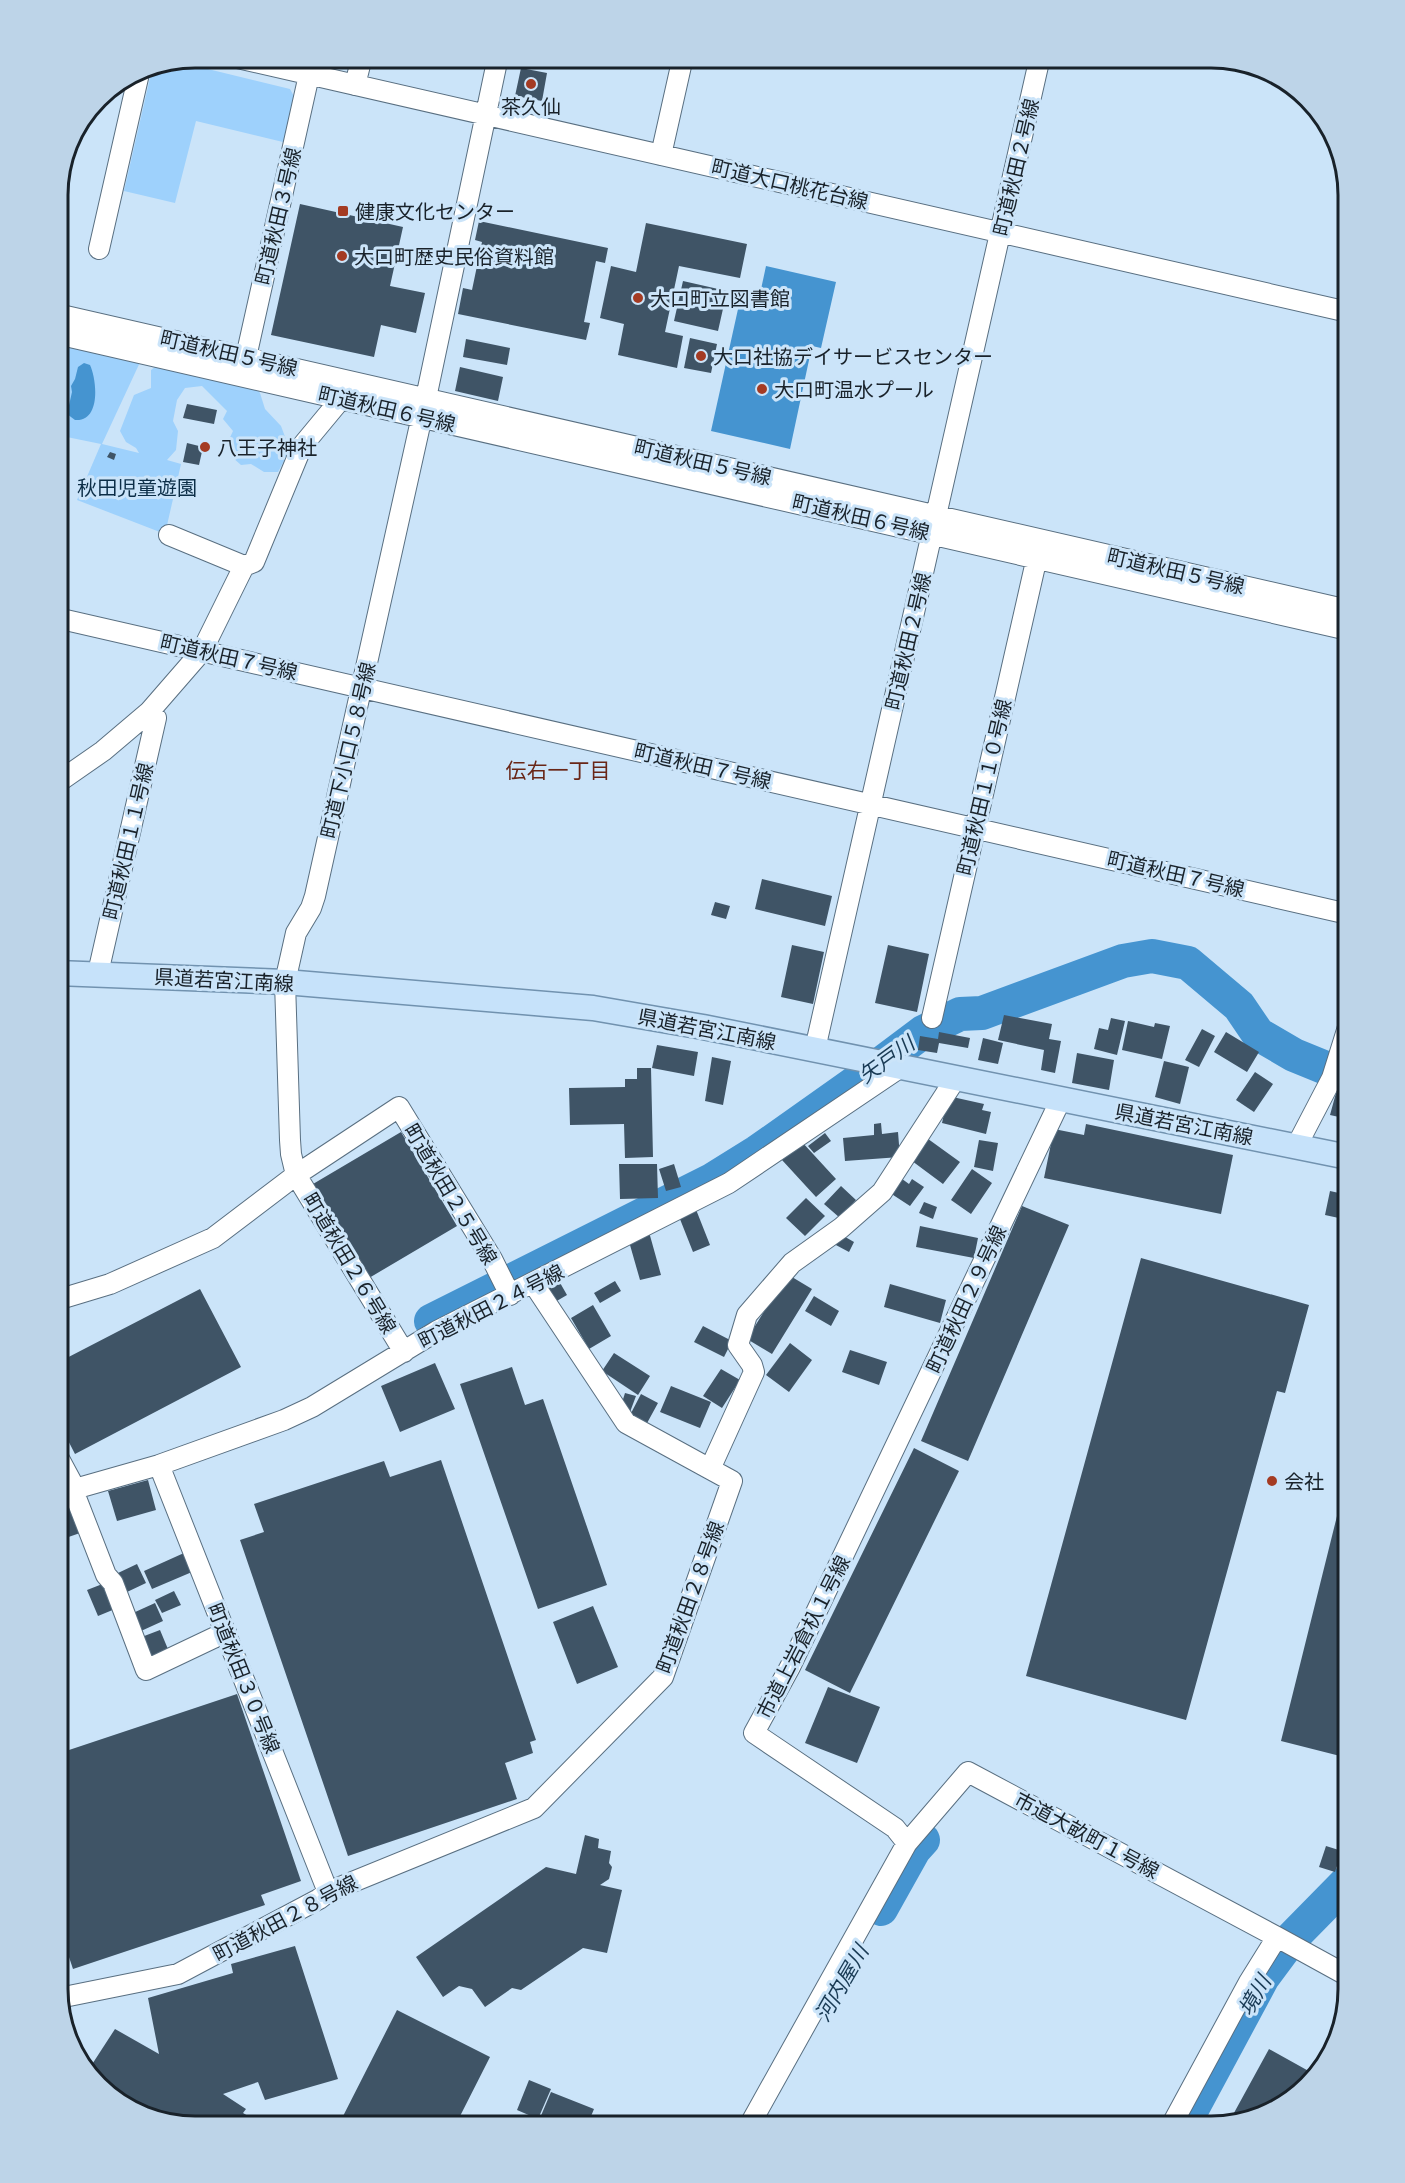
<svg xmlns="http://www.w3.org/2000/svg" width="1405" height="2183" viewBox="0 0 1405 2183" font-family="'Open Sans','Noto Sans JP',sans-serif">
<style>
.green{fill:#9ed1fc}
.water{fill:#4594d0}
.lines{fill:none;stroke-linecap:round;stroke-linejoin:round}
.river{stroke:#4594d0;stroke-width:34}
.building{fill:#3f5466}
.minor-casing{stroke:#596f81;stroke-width:22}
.major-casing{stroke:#7192af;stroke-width:27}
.minor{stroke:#fff;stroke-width:20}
.major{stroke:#c6e2fa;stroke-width:24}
.poi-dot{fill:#a43b23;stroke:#cbe4f9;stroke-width:2}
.labels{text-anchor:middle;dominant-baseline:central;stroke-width:6;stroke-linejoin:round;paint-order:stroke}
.poi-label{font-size:20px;fill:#19222a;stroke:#cbe4f9;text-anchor:start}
.street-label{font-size:20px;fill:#19222a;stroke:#cbe4f9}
.park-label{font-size:20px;fill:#0c2e47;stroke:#cbe4f9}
.neighbourhood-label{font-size:21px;fill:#692617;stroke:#cbe4f9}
.water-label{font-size:21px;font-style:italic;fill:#193a54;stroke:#cbe4f9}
.rim{fill:none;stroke:#19222a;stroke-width:3}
</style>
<rect width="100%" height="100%" fill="#cbe4f9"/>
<!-- green -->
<path class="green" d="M 175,61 L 290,89 L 296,100 L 287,143 L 196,121 L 175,203 L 124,191 L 153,65 Z
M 57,338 L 142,358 L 102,444 L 139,453 L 136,448 L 126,442 L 120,431 L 134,395 L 151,388 L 151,370 L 164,360 L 248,376 L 260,393 L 265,409 L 281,426 L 287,442 L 286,457 L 278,472 L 264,472 L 251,464 L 241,465 L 232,457 L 227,444 L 233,431 L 223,419 L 227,411 L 202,386 L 185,388 L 177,400 L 173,421 L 178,431 L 176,450 L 167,460 L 181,464 L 165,534 L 77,500 L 101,444 L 57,435 Z"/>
<!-- water -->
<path class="water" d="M 766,266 L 836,282 L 821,348 L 812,346 L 790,449 L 711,431 L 742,291 L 760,294 Z
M 84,363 L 90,365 C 97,380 101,422 75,420 L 67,414 L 72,392 L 71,386 L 75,379 L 78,367 Z"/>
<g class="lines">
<!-- river -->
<path class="river" d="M 431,1321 L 712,1180 L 757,1152 L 859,1080 L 923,1032 L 960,1014 L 982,1013 L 1123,961 L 1152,956 L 1188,963 L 1239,1006 L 1258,1034 L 1294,1055 L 1348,1077
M 881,1909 L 914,1850 L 923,1840
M 1183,2126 L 1263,1977 L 1292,1938 L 1348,1881"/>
</g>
<!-- building -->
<path class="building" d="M 521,68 L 547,73 L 542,101 L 515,96 Z
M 118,83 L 117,92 L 108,90 Z
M 300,204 L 403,227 L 390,286 L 425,293 L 416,333 L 381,325 L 374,357 L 271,335 Z
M 479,221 L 608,248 L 605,263 L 596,261 L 584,322 L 590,323 L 586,340 L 458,314 L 463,288 L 472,290 L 482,242 L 475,240 Z
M 646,223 L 747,244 L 740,278 L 679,266 L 665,332 L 683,336 L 677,368 L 618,355 L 624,324 L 600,318 L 611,266 L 636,272 Z
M 683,281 L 727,291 L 718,331 L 674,321 Z
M 690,338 L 717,344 L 711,373 L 684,368 Z
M 466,339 L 510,348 L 507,365 L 463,357 Z
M 460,367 L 503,377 L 498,401 L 455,391 Z
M 187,404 L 217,410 L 214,424 L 183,418 Z
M 187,443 L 203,447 L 199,465 L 183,462 Z
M 110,452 L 116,454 L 114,460 L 107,457 Z
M 762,879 L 832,896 L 825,926 L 755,909 Z
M 715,902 L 730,906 L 726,919 L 711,915 Z
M 792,945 L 824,952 L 813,1004 L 781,997 Z
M 888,945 L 929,954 L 917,1012 L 875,1003 Z
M 1004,1015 L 1052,1024 L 1049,1039 L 1061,1041 L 1055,1073 L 1041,1070 L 1044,1050 L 998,1040 Z
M 1111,1018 L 1125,1021 L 1117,1055 L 1094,1049 L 1099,1028 L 1108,1030 Z
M 1128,1021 L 1154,1027 L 1155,1023 L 1170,1026 L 1162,1059 L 1122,1050 Z
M 1202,1029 L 1215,1036 L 1199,1067 L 1185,1060 Z
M 939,1032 L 970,1038 L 968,1048 L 939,1043 L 937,1053 L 918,1050 L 920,1036 L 938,1039 Z
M 1226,1032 L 1259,1052 L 1247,1072 L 1214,1052 Z
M 983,1038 L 1003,1043 L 998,1064 L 978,1060 Z
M 657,1045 L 698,1052 L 694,1076 L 652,1068 Z
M 1077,1053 L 1114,1060 L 1109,1090 L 1072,1083 Z
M 712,1057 L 731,1061 L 723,1105 L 705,1101 Z
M 1164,1061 L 1189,1067 L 1180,1104 L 1155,1097 Z
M 637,1068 L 651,1068 L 653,1157 L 625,1158 L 624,1124 L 570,1125 L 569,1088 L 625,1087 L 625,1079 L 637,1079 Z
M 1255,1072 L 1273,1084 L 1254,1112 L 1236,1100 Z
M 1336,1093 L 1348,1096 L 1348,1119 L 1330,1115 Z
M 948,1096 L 984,1104 L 982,1110 L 991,1112 L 986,1134 L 942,1123 Z
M 881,1123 L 882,1134 L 898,1132 L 900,1157 L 845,1161 L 843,1138 L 874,1135 L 874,1124 Z
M 1086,1124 L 1233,1155 L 1221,1214 L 1044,1178 L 1054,1129 L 1084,1135 Z
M 401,1132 L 457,1226 L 369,1278 L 313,1184 Z
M 825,1133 L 831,1141 L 814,1153 L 808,1146 Z
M 924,1136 L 960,1162 L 943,1184 L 908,1158 Z
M 979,1140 L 998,1143 L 993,1171 L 974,1167 Z
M 802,1142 L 836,1179 L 816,1197 L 782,1160 Z
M 619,1164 L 657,1164 L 658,1198 L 620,1199 Z
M 674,1164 L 681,1187 L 666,1191 L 659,1169 Z
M 972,1169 L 992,1183 L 971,1214 L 951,1200 Z
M 898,1176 L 909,1184 L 912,1179 L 924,1187 L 910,1206 L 887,1191 Z
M 841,1186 L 856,1200 L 840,1218 L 824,1204 Z
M 1330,1191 L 1348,1195 L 1348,1220 L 1325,1215 Z
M 806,1198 L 825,1216 L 805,1236 L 786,1218 Z
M 924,1202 L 937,1207 L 933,1219 L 919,1213 Z
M 1022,1206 L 1069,1225 L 968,1461 L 921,1441 Z
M 695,1207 L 710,1245 L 693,1252 L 678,1214 Z
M 920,1226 L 978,1238 L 974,1258 L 916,1247 Z
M 649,1232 L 661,1275 L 640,1280 L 628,1238 Z
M 840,1234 L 854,1242 L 849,1252 L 834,1244 Z
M 1141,1258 L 1309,1305 L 1285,1393 L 1277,1391 L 1186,1720 L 1026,1676 Z
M 787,1274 L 812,1289 L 772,1354 L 747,1339 Z
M 559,1281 L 567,1295 L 555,1302 L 547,1287 Z
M 615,1281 L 621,1291 L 600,1303 L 594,1293 Z
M 890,1284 L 946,1300 L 940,1323 L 884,1307 Z
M 200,1289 L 241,1367 L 75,1454 L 57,1419 L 57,1363 Z
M 814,1296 L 839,1311 L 831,1326 L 805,1311 Z
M 593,1305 L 611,1336 L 589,1349 L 571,1318 Z
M 703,1326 L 732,1341 L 724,1357 L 694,1342 Z
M 790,1343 L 812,1360 L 789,1392 L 766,1375 Z
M 850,1350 L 887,1362 L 879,1385 L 842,1372 Z
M 614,1353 L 650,1376 L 638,1395 L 602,1371 Z
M 435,1363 L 455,1409 L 400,1432 L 381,1386 Z
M 512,1367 L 525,1405 L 543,1399 L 607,1585 L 538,1609 L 460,1384 Z
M 721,1369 L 740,1380 L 722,1408 L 703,1396 Z
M 671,1386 L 711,1402 L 700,1428 L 660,1412 Z
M 625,1393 L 636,1396 L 630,1412 L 620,1409 Z
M 641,1394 L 658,1403 L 646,1425 L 629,1417 Z
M 914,1448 L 959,1471 L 850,1693 L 805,1670 Z
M 441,1460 L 536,1740 L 530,1742 L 533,1753 L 505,1763 L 517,1799 L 348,1856 L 240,1540 L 264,1532 L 254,1504 L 384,1461 L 390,1477 Z
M 148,1480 L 156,1510 L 117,1521 L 108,1491 Z
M 71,1505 L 80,1533 L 57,1541 L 57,1510 Z
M 1337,1516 L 1348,1519 L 1348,1758 L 1281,1741 Z
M 184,1553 L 192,1572 L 152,1589 L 144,1571 Z
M 137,1564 L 146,1583 L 127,1592 L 118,1573 Z
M 57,1579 L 66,1599 L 57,1603 Z
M 105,1583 L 115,1609 L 98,1616 L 87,1590 Z
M 174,1591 L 181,1605 L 162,1613 L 155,1600 Z
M 155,1603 L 163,1621 L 141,1631 L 133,1613 Z
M 593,1606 L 618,1667 L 577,1684 L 553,1622 Z
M 160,1630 L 170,1654 L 150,1663 L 139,1638 Z
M 828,1687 L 880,1707 L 857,1763 L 805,1743 Z
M 237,1694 L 301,1881 L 261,1895 L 265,1905 L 73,1969 L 62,1936 L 57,1937 L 57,1754 Z
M 585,1835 L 599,1839 L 598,1848 L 611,1851 L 609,1863 L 612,1867 L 609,1879 L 600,1885 L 622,1890 L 607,1953 L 583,1948 L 521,1990 L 512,1988 L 485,2007 L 472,1989 L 459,1986 L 443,1997 L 416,1957 L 546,1867 L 576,1874 Z
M 1326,1846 L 1342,1851 L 1335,1872 L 1319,1867 Z
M 295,1946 L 338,2079 L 265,2100 L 258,2082 L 223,2094 L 246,2109 L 243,2113 L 265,2126 L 186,2126 L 118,2103 L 89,2069 L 115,2029 L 159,2054 L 148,1998 L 233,1973 L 231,1964 Z
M 397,2010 L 490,2057 L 455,2126 L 338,2126 Z
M 1269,2049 L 1314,2074 L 1272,2112 L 1229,2122 Z
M 529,2080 L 551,2089 L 538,2119 L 517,2110 Z
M 551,2092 L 594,2109 L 587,2126 L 549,2126 L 551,2122 L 540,2118 Z"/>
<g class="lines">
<defs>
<path id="minor" d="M 233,57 L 1348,312
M 355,85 L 362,57
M 661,155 L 683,57
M 99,249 L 140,69
M 57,314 L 1348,610
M 57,334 L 1348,630
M 246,357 L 309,75
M 169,535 L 244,566
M 57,618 L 1348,914
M 57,783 L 103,751 L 149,712 L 202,651 L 244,566 L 254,562 L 302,446 L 341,399
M 98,973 L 156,718 L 149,712
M 932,1018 L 1037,557
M 815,1049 L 1040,57
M 1296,1147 L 1332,1078 L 1348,1027
M 533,1283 L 626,1423 L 710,1469
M 57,1300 L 110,1284 L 213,1238 L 296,1175 L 291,1154 L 290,1140 L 285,982 L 296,933 L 311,908 L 315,896 L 426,398 L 498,57
M 404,1352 L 296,1175 L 399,1107 L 492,1259 L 510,1295
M 57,1455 L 71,1481 L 73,1490 L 106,1575 L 113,1583 L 146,1670 L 226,1632
M 159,1465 L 328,1892
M 57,1494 L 159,1465 L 284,1420 L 312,1407 L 437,1331 L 729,1183 L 901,1067
M 907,1843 L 968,1772 L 1277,1937 L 1348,1976
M 59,1998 L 178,1974 L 319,1899 L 328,1892 L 534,1808 L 663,1677 L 732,1481 L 710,1469 L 754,1372 L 752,1365 L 738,1345 L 747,1315 L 792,1263 L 841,1228 L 882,1192 L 956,1078
M 749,2126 L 907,1843 L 895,1828 L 754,1733 L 790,1667 L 1061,1099
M 1171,2126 L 1249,1982 L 1277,1937"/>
<path id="major" d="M 57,973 L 285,982 L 593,1008 L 703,1027 L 1348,1157"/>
</defs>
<!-- minor casing -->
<use href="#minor" class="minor-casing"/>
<!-- major casing -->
<use href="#major" class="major-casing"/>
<!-- minor -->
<use href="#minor" class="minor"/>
<!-- major -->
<use href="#major" class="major"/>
</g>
<!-- markers -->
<g class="poi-dot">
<circle cx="531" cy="84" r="6"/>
<rect x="337" y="205" width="12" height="12" rx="3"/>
<circle cx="342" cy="256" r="6"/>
<circle cx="638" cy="298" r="6"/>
<circle cx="701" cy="356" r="6"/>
<circle cx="762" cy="389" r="6"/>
<circle cx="205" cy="447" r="6"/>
<circle cx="1272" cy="1481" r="6"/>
</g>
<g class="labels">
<!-- poi labels -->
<g class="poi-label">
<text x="531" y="106" text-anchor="middle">茶久仙</text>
<text x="355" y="211">健康文化センター</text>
<text x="354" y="256">大口町歴史民俗資料館</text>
<text x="650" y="298">大口町立図書館</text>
<text x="713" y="356">大口社協デイサービスセンター</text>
<text x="774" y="389">大口町温水プール</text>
<text x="217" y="447">八王子神社</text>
<text x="1284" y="1481">会社</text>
</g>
<!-- street labels -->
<g class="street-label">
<text transform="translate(1016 167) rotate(-77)">町道秋田２号線</text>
<text transform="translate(790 184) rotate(13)">町道大口桃花台線</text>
<text transform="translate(278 216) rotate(-77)">町道秋田３号線</text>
<text transform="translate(229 353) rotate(13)">町道秋田５号線</text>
<text transform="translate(387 409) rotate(13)">町道秋田６号線</text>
<text transform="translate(703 462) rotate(13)">町道秋田５号線</text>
<text transform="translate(861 517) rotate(13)">町道秋田６号線</text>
<text transform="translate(1176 571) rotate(13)">町道秋田５号線</text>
<text transform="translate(908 641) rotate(-77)">町道秋田２号線</text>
<text transform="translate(229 657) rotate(13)">町道秋田７号線</text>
<text transform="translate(348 750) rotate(-77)">町道下小口５８号線</text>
<text transform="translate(703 766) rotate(13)">町道秋田７号線</text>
<text transform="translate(984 787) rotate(-77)">町道秋田１１０号線</text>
<text transform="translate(128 841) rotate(-77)">町道秋田１１号線</text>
<text transform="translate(1176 874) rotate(13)">町道秋田７号線</text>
<text transform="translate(224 980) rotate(3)">県道若宮江南線</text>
<text transform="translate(707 1029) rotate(11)">県道若宮江南線</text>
<text transform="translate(1184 1124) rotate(11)">県道若宮江南線</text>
<text transform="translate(451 1194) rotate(59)">町道秋田２５号線</text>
<text transform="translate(350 1263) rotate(59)">町道秋田２６号線</text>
<text transform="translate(966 1299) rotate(-65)">町道秋田２９号線</text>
<text transform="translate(491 1306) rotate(-27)">町道秋田２４号線</text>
<text transform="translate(690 1597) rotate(-70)">町道秋田２８号線</text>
<text transform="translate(803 1637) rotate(-63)">市道上岩倉杁１号線</text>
<text transform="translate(244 1678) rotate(68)">町道秋田３０号線</text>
<text transform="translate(1087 1835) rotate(28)">市道大畝町１号線</text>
<text transform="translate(285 1918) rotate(-28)">町道秋田２８号線</text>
</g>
<!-- park labels -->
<g class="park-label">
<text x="137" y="487">秋田児童遊園</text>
</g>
<!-- neighbourhood labels -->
<g class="neighbourhood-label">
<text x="558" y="770">伝右一丁目</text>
</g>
<!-- water labels -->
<g class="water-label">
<text transform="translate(886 1059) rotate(-36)">矢戸川</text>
<text transform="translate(841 1983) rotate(-60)">河内屋川</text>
<text transform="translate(1254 1995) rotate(-60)">境川</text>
</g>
</g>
<!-- crop -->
<path d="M0 0H1405V2183H0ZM195 68H1211A127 127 0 0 1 1338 195V1989A127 127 0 0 1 1211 2116H195A127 127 0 0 1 68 1989V195A127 127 0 0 1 195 68Z" fill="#bdd4e8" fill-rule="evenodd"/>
<path class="rim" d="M195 68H1211A127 127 0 0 1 1338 195V1989A127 127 0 0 1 1211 2116H195A127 127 0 0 1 68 1989V195A127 127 0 0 1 195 68Z"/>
</svg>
